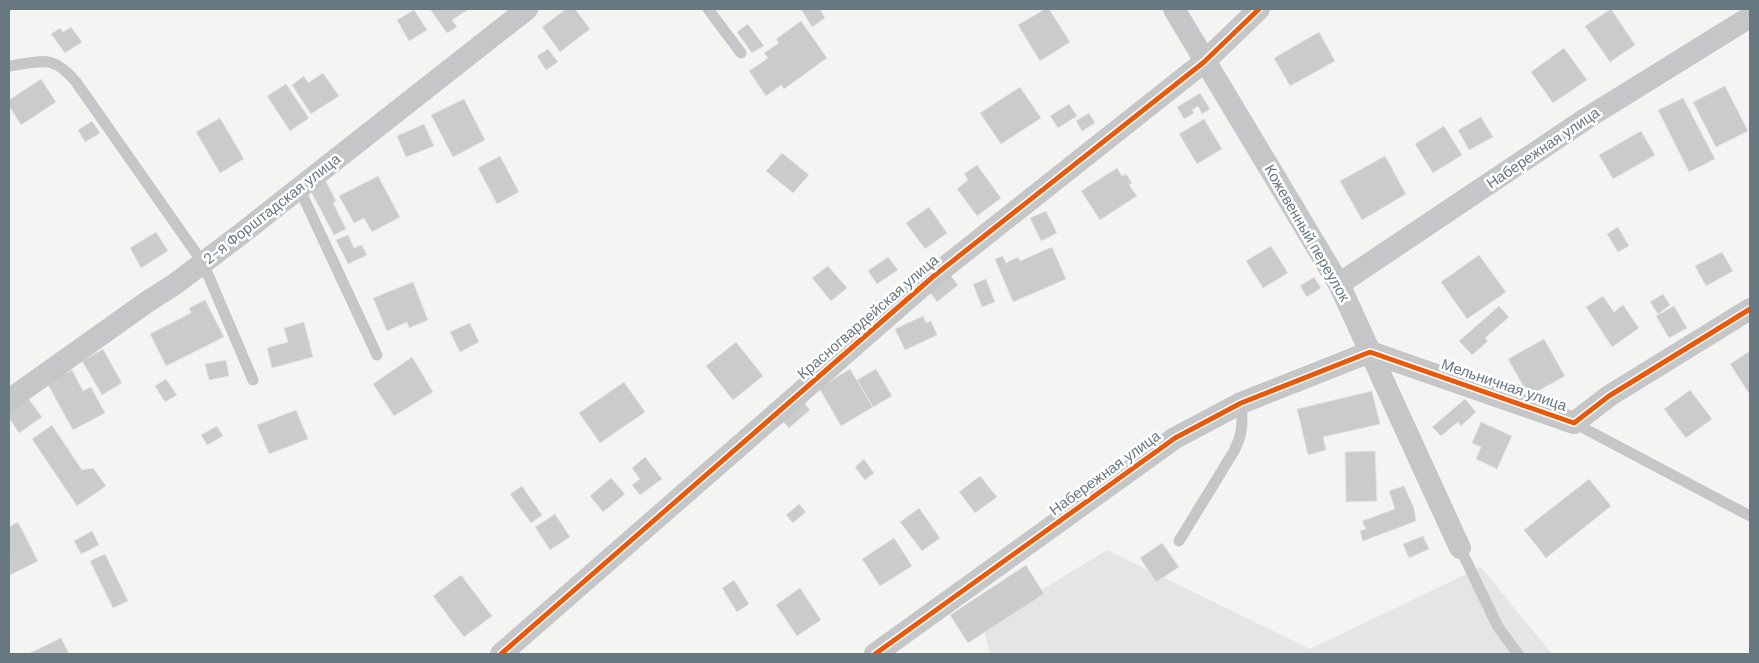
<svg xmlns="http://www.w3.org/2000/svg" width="1759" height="663" viewBox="0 0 1759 663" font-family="'DM Sans',sans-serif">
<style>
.built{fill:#e4e5e5}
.building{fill:#cacccc;stroke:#e3e3e2}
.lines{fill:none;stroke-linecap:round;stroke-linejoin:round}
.service{stroke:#c4c6c7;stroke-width:11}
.minor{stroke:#c4c6c7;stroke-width:22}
.cycleway-casing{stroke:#fff;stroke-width:8}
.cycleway{stroke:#e8590c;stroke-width:5}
.labels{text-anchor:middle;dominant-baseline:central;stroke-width:5;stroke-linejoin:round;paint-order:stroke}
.street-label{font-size:15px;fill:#677880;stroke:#fff}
</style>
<rect width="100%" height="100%" fill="#f4f4f3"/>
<!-- built -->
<path class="built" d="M 1107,550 L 1310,649 L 1481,567 L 1552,654 L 990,654 L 983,626 Z"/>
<!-- building -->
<path class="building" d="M 430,9 L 469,9 L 452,20 L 457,27 L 447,33 Z
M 566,9 L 575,9 L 590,29 L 560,52 L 542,27 Z
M 801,9 L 820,9 L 825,18 L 812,27 Z
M 1045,9 L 1049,9 L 1070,42 L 1040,61 L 1018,25 Z
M 1611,9 L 1635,45 L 1610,62 L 1585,26 Z
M 414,10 L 427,30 L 409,41 L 397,20 Z
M 801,21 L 827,58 L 784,89 L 781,85 L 766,96 L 749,71 L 768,58 L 764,53 L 779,43 L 776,39 Z
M 748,24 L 764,46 L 752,53 L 737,32 Z
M 71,27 L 82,42 L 65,53 L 51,34 L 60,28 L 63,32 Z
M 1319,32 L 1335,61 L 1290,86 L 1274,58 Z
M 1564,48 L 1587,80 L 1553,103 L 1531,72 Z
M 548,49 L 558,62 L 546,70 L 537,56 Z
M 323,73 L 339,96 L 311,114 L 292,85 L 304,76 L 308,83 Z
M 41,79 L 56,102 L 21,125 L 9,106 L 9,100 Z
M 286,84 L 309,118 L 290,131 L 267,96 Z
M 1725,86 L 1748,131 L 1716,147 L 1693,102 Z
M 1020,87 L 1041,118 L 1001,144 L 980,113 Z
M 1200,93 L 1210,109 L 1202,114 L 1198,106 L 1192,110 L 1194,113 L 1184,119 L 1177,107 Z
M 1683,98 L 1715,159 L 1689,172 L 1658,110 Z
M 464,99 L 485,140 L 453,157 L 431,115 Z
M 1069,104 L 1077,116 L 1058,128 L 1050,116 Z
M 1089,113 L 1095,123 L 1082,131 L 1076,121 Z
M 1481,117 L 1493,137 L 1469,150 L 1458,130 Z
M 220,118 L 244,159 L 220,173 L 196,132 Z
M 1204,119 L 1222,149 L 1197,164 L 1179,134 Z
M 92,121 L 100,133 L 85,142 L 78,130 Z
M 424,124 L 434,146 L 406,157 L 397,136 Z
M 1444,126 L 1462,155 L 1433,173 L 1415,144 Z
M 1641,131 L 1655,155 L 1613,179 L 1599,155 Z
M 782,153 L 809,175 L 793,193 L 766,171 Z
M 500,156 L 519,192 L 497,204 L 478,168 Z
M 1385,156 L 1406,194 L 1362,220 L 1340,181 Z
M 977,165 L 1001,198 L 977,216 L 957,189 L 968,180 L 964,174 Z
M 1117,168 L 1122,176 L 1126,174 L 1132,183 L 1129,185 L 1137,196 L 1100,220 L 1081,191 Z
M 378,176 L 400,217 L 372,232 L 364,218 L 354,223 L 339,196 Z
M 325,180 L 336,201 L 333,203 L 346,229 L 334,235 L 309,188 Z
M 929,207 L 947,233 L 925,249 L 906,223 Z
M 1046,211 L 1057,233 L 1041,241 L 1030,218 Z
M 1618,227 L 1629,246 L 1618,252 L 1607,234 Z
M 156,232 L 168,251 L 141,268 L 130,248 Z
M 348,235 L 354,248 L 362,245 L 367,255 L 348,264 L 336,240 Z
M 1271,246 L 1288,273 L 1263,288 L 1246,261 Z
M 1052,247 L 1066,279 L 1013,302 L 995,259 L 1003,256 L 1006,263 L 1018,257 L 1020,261 Z
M 1722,252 L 1733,271 L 1706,286 L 1695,266 Z
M 1479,255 L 1506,292 L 1467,319 L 1441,282 Z
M 888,257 L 898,270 L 877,284 L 868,271 Z
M 828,266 L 847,288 L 831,301 L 812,278 Z
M 948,272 L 958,285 L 937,302 L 927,288 Z
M 1314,277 L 1321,288 L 1307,297 L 1300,286 Z
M 986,279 L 995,302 L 982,307 L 973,284 Z
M 413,282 L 428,320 L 409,328 L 407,322 L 387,331 L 373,298 Z
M 1663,294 L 1670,305 L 1658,314 L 1650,302 Z
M 1603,296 L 1614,312 L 1623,305 L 1639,328 L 1612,347 L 1586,307 Z
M 205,300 L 224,337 L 166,366 L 150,334 L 191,313 L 189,308 Z
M 1499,306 L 1509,317 L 1485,338 L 1488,341 L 1472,355 L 1459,341 Z
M 1674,306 L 1687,328 L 1669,338 L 1656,316 Z
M 923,316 L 926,323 L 931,321 L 937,335 L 905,350 L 895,329 Z
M 304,322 L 313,357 L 272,368 L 267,348 L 288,342 L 284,328 Z
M 470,323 L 479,342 L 460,352 L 450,332 Z
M 1544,339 L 1565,376 L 1529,396 L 1508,359 Z
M 736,342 L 763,376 L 733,400 L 706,366 Z
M 103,349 L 122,383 L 102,395 L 82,361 Z
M 1750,351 L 1750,395 L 1730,364 Z
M 412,357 L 433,392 L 394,416 L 373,384 Z
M 226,360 L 229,376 L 209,380 L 205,364 Z
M 850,369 L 873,407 L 841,426 L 819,388 Z
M 876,369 L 892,396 L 873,407 L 857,380 Z
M 72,370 L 83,391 L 91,387 L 105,413 L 73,430 L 47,383 Z
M 166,379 L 177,395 L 165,402 L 155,386 Z
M 624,382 L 645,412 L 600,443 L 579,413 Z
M 1690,390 L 1712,419 L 1686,438 L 1664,409 Z
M 1372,391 L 1380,424 L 1323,437 L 1326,450 L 1308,455 L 1297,409 Z
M 28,398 L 42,417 L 19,433 L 9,418 L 9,411 Z
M 801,399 L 810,410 L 789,428 L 779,417 Z
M 1465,399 L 1476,412 L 1461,426 L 1458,422 L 1441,436 L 1432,427 Z
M 296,410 L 308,439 L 269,454 L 257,425 Z
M 1481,422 L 1512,436 L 1497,469 L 1476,459 L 1481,447 L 1472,443 Z
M 52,425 L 82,470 L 93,468 L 106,486 L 77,506 L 32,439 Z
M 217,426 L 223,436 L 207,445 L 201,435 Z
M 1375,451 L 1377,501 L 1346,502 L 1345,452 Z
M 645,457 L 662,479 L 640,495 L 632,485 L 640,479 L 632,468 Z
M 864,459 L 874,473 L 865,480 L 855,467 Z
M 980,476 L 997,497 L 975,513 L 959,492 Z
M 611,478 L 625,494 L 603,512 L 590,496 Z
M 1589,479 L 1611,506 L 1546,558 L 1524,530 Z
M 522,486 L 542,515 L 531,523 L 510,494 Z
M 1404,486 L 1414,508 L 1416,521 L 1363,541 L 1360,531 L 1366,529 L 1362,521 L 1395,509 L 1389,491 Z
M 799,504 L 806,512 L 793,523 L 786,515 Z
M 919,508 L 940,538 L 922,551 L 900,522 Z
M 555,514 L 570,537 L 550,550 L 535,527 Z
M 18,522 L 38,561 L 10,575 L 9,527 Z
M 92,531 L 99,545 L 81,554 L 74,541 Z
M 1423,536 L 1429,549 L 1409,558 L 1403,544 Z
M 894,538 L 912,566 L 880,586 L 862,559 Z
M 1162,543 L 1179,567 L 1156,582 L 1140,558 Z
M 105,554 L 128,601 L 113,608 L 90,561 Z
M 1026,565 L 1044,594 L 968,643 L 950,615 Z
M 461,575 L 492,616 L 464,637 L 433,596 Z
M 734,580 L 749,604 L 737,612 L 722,588 Z
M 800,588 L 821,620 L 797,636 L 776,605 Z
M 61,638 L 69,654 L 28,654 Z"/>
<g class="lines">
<!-- service -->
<path class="service" d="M 708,9 L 741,53
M 9,66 C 41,62 52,53 76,82 L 203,263 L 253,380
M 299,188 L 377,355
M 1574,423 L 1750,516
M 1179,541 L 1234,451 C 1243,433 1243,423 1241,403
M 1460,548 L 1498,627 L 1518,654"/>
<!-- minor -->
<path class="minor" d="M 1174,9 L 1339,284 L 1460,548
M 1339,284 L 1587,118 L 1750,17
M 9,400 L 147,302 L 175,284 L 241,234 L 527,9
M 501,654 L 935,275 L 1204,62 L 1259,9
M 875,654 L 1175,438 L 1241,403 L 1370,352 L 1574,423 L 1609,396 L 1750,309"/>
<defs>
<path id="cycleway" d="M 501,654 L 935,275 L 1204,62 L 1259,9
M 875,654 L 1175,438 L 1241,403 L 1370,352 L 1574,423 L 1609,396 L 1750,309"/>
</defs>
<!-- cycleway casing -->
<use href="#cycleway" class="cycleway-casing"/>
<!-- cycleway -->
<use href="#cycleway" class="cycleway"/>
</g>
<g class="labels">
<!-- street labels -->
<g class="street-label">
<text transform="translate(1543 148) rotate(-34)">Набережная улица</text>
<text transform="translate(272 209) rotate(-38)">2-я Форштадская улица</text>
<text transform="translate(1307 233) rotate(60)">Кожевенный переулок</text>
<text transform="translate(868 317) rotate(-41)">Красногвардейская улица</text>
<text transform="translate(1504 385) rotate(19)">Мельничная улица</text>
<text transform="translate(1105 473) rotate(-36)">Набережная улица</text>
</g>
</g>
<!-- border -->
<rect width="1759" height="663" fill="none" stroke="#677880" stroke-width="20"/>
</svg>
